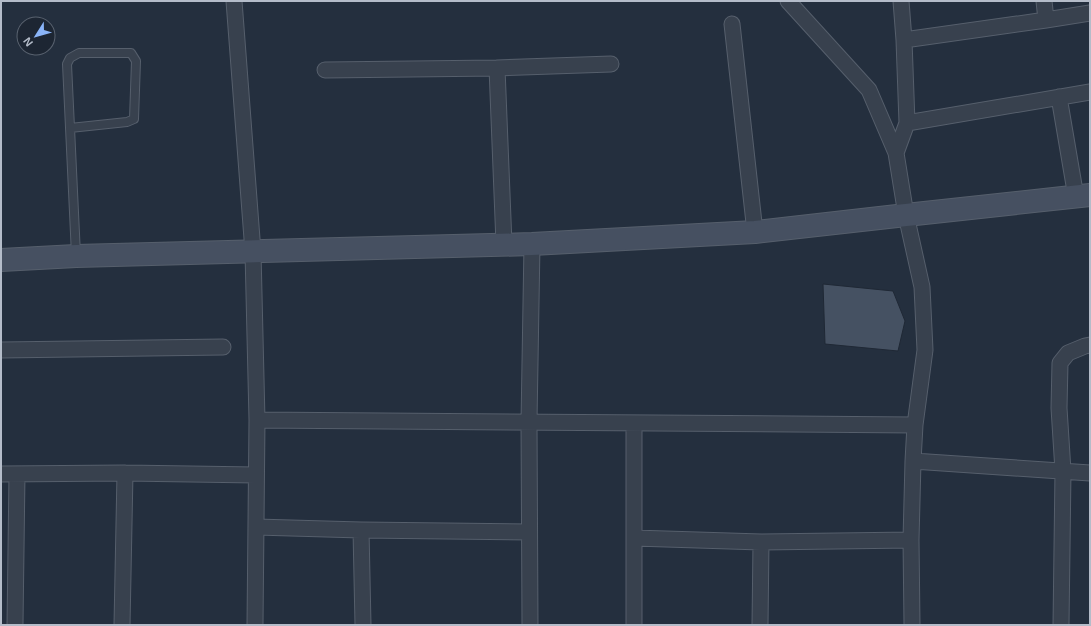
<svg xmlns="http://www.w3.org/2000/svg" width="1091" height="626" viewBox="0 0 1091 626" font-family="Arial,sans-serif">
<style>
.building{fill:#455162;stroke:#1f2835}
.lines{fill:none;stroke-linecap:round;stroke-linejoin:round}
.lane-casing{stroke:#565f6c;stroke-width:10}
.street-casing{stroke:#565f6c;stroke-width:17}
.secondary-casing{stroke:#565f6c;stroke-width:24}
.lane{stroke:#38414e;stroke-width:8}
.street{stroke:#38414e;stroke-width:15}
.secondary{stroke:#465061;stroke-width:22}
</style>
<rect width="100%" height="100%" fill="#242f3e"/>
<!-- building -->
<path class="building" d="M 823,284 L 893,291 L 905,321 L 898,351 L 825,344 Z"/>
<g class="lines">
<defs>
<path id="lane" d="M 70,128 L 127,122 L 134,119 L 136,61 L 131,53 L 79,53 L 70,58 L 67,64 L 76,255"/>
<path id="street" d="M 234,1 L 253,252 L 257,420 L 255,625
M 788,1 L 869,90 L 896,153 L 906,215 L 922,287 L 925,350 L 915,425 L 913,461 L 911,540 L 912,625
M 901,1 L 904,40 L 1046,20 L 1090,13
M 1044,1 L 1046,20
M 732,24 L 755,232
M 904,40 L 907,123 L 1090,92
M 497,68 L 504,244
M 325,70 L 497,68 L 611,64
M 1059,97 L 1076,197
M 896,153 L 907,123
M 1,350 L 223,347
M 257,420 L 915,425
M 913,461 L 1090,473
M 1,474 L 125,473 L 256,475
M 256,527 L 361,530 L 529,532
M 361,530 L 363,625
M 634,538 L 634,423
M 15,625 L 17,474
M 122,625 L 125,473
M 530,625 L 529,422 L 532,244
M 634,625 L 634,538 L 761,542 L 911,540
M 760,625 L 761,542
M 1061,625 L 1063,471 L 1059,408 L 1060,363 L 1068,353 L 1085,346 L 1090,345"/>
<path id="secondary" d="M 1,260 L 76,256 L 532,244 L 755,232 L 906,215 L 1090,195"/>
</defs>
<!-- lane casing -->
<use href="#lane" class="lane-casing"/>
<!-- street casing -->
<use href="#street" class="street-casing"/>
<!-- secondary casing -->
<use href="#secondary" class="secondary-casing"/>
<!-- lane -->
<use href="#lane" class="lane"/>
<!-- street -->
<use href="#street" class="street"/>
<!-- secondary -->
<use href="#secondary" class="secondary"/>
</g>
<!-- border -->
<rect width="1091" height="626" fill="none" stroke="#b4bcc9" stroke-width="4"/>
<!-- north arrow -->
<g transform="translate(36 36) rotate(233)"><circle r="19" fill="#1d2633" stroke="#59626f"/>
<path d="M0-3L7 15L0 10L-7 15Z" fill="#8ab4f8"/>
<text y="-6" font-size="11" font-weight="bold" text-anchor="middle" fill="#b4bcc9">N</text>
</g>
</svg>
